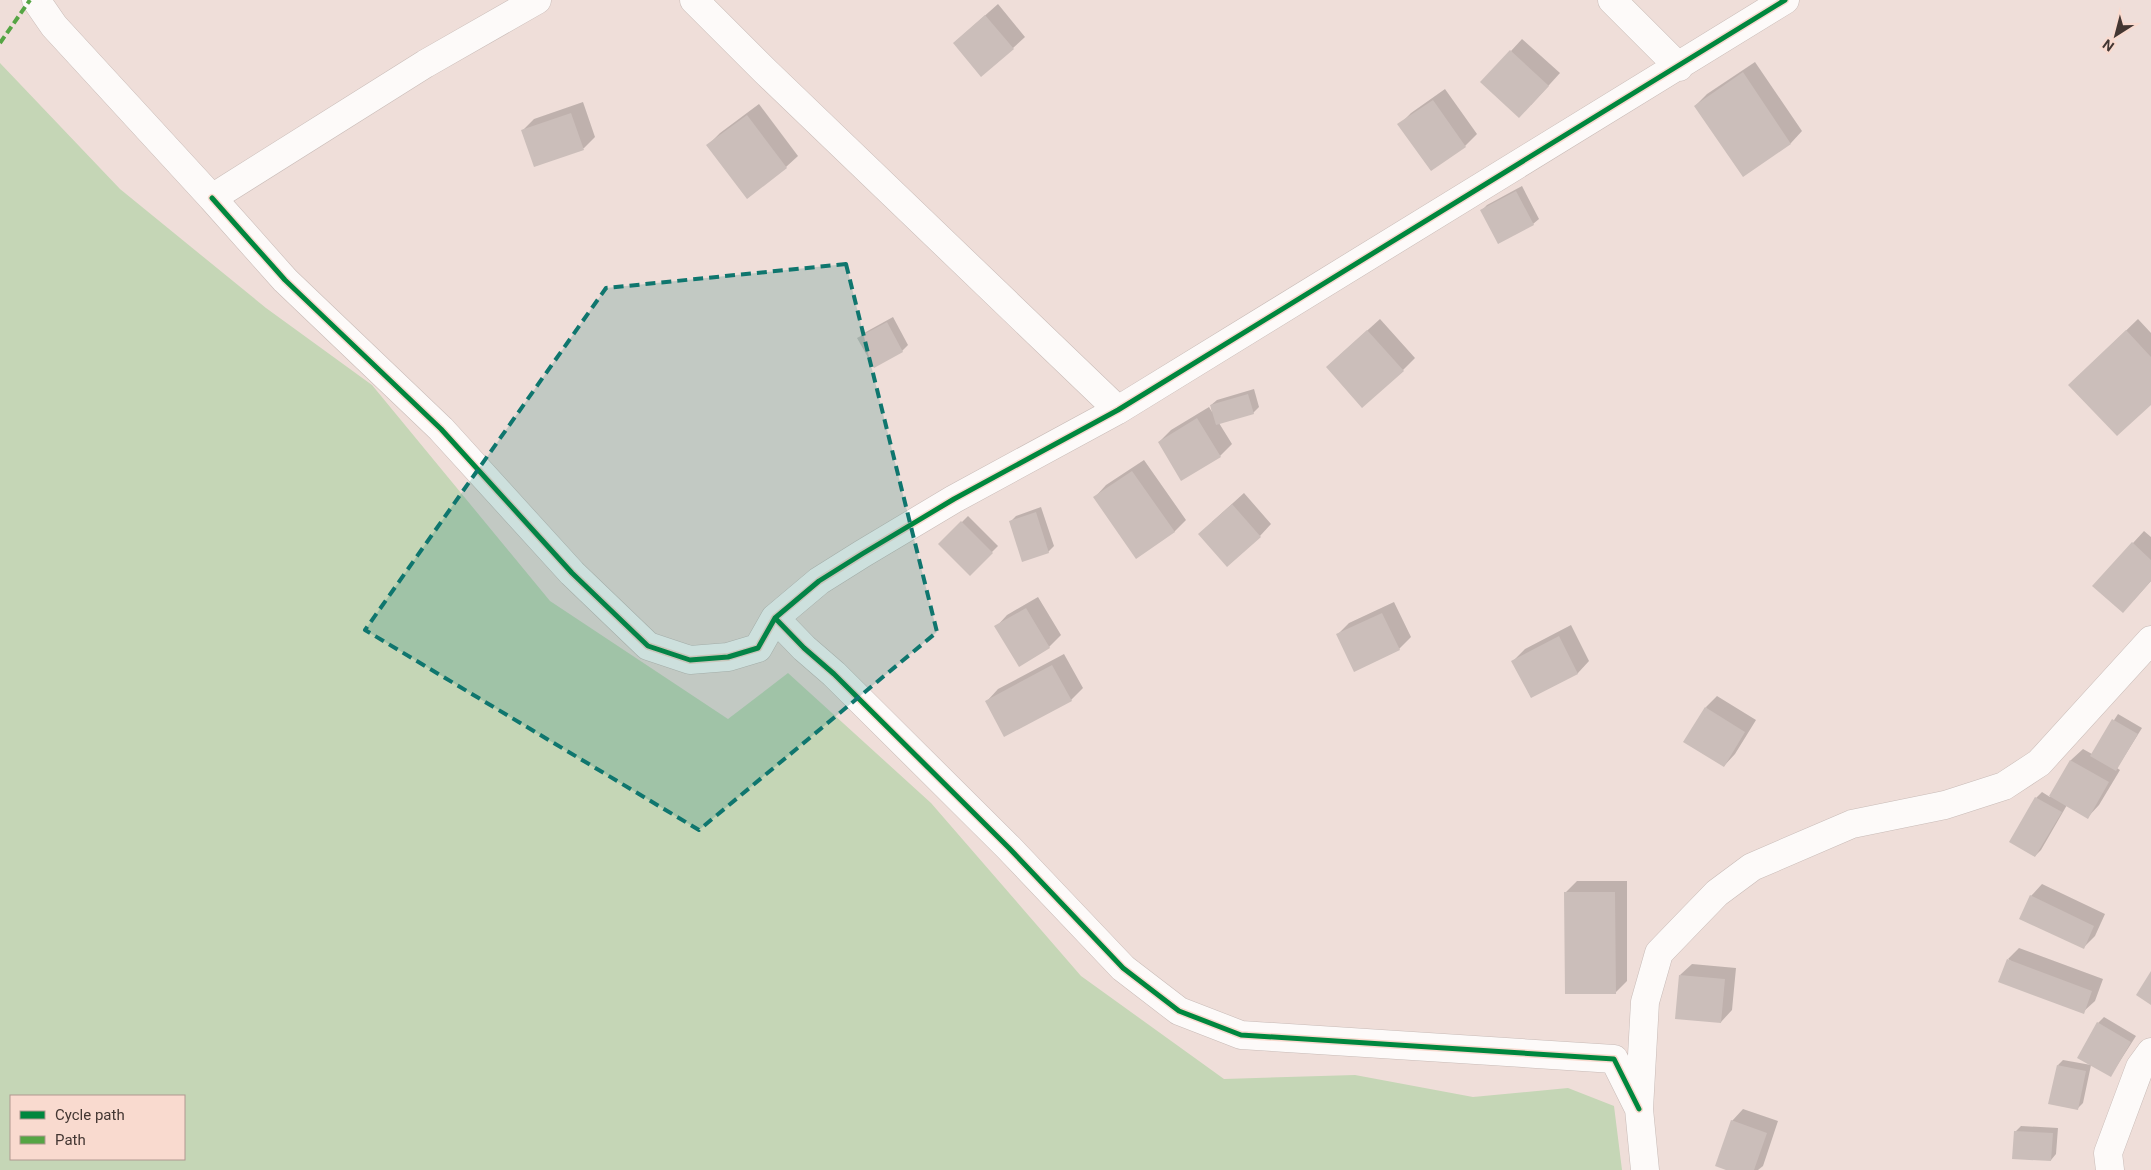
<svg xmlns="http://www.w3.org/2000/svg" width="2151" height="1170" viewBox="0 0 2151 1170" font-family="Roboto,sans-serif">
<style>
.green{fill:#c5d6b6;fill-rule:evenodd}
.shadow{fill:#0003}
.building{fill:#cbbeba}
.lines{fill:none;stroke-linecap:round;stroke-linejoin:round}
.minor-casing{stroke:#c8bbb7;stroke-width:29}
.minor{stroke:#fdfaf9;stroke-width:28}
.quiet{stroke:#55a544;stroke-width:4;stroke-dasharray:8 4;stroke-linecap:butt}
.cycleway-casing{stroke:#f9dacf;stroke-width:8}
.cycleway{stroke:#00873e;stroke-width:5}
.marked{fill:#0f766e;fill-opacity:0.2;stroke:#0f766e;stroke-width:4;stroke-dasharray:10 6;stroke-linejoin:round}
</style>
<rect width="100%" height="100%" fill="#efded9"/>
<!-- green -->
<path class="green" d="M 0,63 L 120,189 L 266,308 L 372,385 L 550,601 L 728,719 L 788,673 L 931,803 L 1081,976 L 1224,1079 L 1355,1075 L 1473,1097 L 1568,1088 L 1614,1106 L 1622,1170 L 0,1170 ZM 11,1096 L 184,1096 L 184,1159 L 11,1159 Z"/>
<!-- shadow -->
<path class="shadow" d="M 998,4 L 1025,37 L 1013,48 L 954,43 Z
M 1522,39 L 1560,73 L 1531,105 L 1511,51 Z
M 1755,62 L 1802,131 L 1791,143 L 1743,175 L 1695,106 L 1707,94 Z
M 1445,89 L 1477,134 L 1465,146 L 1431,170 L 1399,125 L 1411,113 Z
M 583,102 L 595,137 L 584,148 L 535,166 L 522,131 L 534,119 Z
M 759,104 L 798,156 L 786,167 L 708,145 L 720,133 Z
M 1522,186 L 1539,219 L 1533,224 L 1481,211 L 1487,205 Z
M 893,317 L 908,345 L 902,351 L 859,339 L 864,333 Z
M 1380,319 L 1415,358 L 1403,370 L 1339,356 Z
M 2138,319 L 2151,333 L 2151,403 L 2082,373 Z
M 1254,389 L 1259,407 L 1253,413 L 1219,423 L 1232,444 L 1220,456 L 1159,442 L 1171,430 L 1209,407 L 1212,412 L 1211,405 L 1217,400 Z
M 1144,460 L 1186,520 L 1174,532 L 1095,497 L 1106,485 Z
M 1244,493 L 1271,524 L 1260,536 L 1212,522 Z
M 1041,507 L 1054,546 L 1048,552 L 1010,522 L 1016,516 Z
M 968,516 L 998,546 L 970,574 L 940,544 Z
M 2144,531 L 2151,537 L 2151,581 L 2134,600 L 2133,543 Z
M 1038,597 L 1061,635 L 1049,647 L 996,627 L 1007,615 Z
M 1394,602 L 1411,637 L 1399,649 L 1337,635 L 1349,623 Z
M 1571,625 L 1589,661 L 1578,673 L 1531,697 L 1513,661 L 1525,649 Z
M 1064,654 L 1083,688 L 1071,700 L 987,701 L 998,689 Z
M 1717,696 L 1756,720 L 1735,754 L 1724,766 L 1706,707 Z
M 2118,714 L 2142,728 L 2117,768 L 2120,770 L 2099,805 L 2088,817 L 2067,805 L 2041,850 L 2035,856 L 2036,798 L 2042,792 L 2050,797 L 2071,760 L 2083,749 L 2092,754 Z
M 1577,881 L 1627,881 L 1627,981 L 1616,992 L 1565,893 Z
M 2042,884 L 2105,914 L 2095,936 L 2084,947 L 2031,896 Z
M 2019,948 L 2103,979 L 2095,1001 L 2083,1012 L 2008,959 Z
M 1692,964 L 1736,968 L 1732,1010 L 1721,1022 L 1680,975 Z
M 2104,1017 L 2136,1036 L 2111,1075 L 2098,1023 Z
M 2063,1060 L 2091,1065 L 2083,1103 L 2077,1109 L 2058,1065 Z
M 1743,1109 L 1778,1121 L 1763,1166 L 1758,1170 L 1730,1170 L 1732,1121 Z
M 2021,1126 L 2058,1128 L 2056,1154 L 2051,1160 L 2015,1132 Z"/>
<!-- building -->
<path class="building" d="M 985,15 L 1014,49 L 981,77 L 953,43 Z
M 1510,50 L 1549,86 L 1519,118 L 1480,82 Z
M 1743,72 L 1791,144 L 1743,177 L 1694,106 Z
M 1433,100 L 1466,147 L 1431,171 L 1397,124 Z
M 571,113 L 584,150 L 534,167 L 521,130 Z
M 747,115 L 787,168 L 747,199 L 706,145 Z
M 1516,191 L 1534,225 L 1498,244 L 1480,210 Z
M 887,322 L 903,352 L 874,368 L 857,338 Z
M 1367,330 L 1404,371 L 1362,408 L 1326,367 Z
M 2126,330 L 2151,357 L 2151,405 L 2117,436 L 2068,385 Z
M 1248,394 L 1254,414 L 1216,425 L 1210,405 Z
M 1197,418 L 1221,457 L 1181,481 L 1158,442 Z
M 1132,471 L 1175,532 L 1136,559 L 1093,497 Z
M 1232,504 L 1261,537 L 1227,567 L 1198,534 Z
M 1036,512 L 1049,553 L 1022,562 L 1009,521 Z
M 961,521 L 993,553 L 970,576 L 938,544 Z
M 2132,542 L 2151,560 L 2151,581 L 2123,613 L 2092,586 Z
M 1026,608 L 1050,648 L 1019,667 L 994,626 Z
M 1382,613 L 1400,650 L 1354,672 L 1336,634 Z
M 1559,636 L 1578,674 L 1531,698 L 1511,661 Z
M 1052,665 L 1072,701 L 1004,737 L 985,701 Z
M 1705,707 L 1745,732 L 1724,767 L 1683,742 Z
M 2112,719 L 2138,734 L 2116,771 L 2090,756 Z
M 2070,760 L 2109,782 L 2088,819 L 2049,796 Z
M 2035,797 L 2062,812 L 2035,857 L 2009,842 Z
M 1564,892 L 1615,892 L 1616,994 L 1565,994 Z
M 2030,895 L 2094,926 L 2084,949 L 2019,919 Z
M 2007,959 L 2092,991 L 2084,1014 L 1998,982 Z
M 2151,971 L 2151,1005 L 2136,995 Z
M 1679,975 L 1725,979 L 1721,1023 L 1675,1019 Z
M 2097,1022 L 2131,1042 L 2111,1077 L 2077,1058 Z
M 2057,1065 L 2086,1071 L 2078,1110 L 2048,1104 Z
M 1731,1120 L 1767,1133 L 1754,1170 L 1726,1170 L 1715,1166 Z
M 2014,1131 L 2053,1133 L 2051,1161 L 2012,1159 Z"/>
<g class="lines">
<defs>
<path id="minor" d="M 36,0 L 54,26 L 212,198 L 425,64 L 537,0
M 694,0 L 765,71 L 1118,410
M 1612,0 L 1679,67
M 212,198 L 285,280 L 441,429 L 572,573 L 648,646 L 690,660 L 728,657 L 758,648 L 775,618 L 819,581 L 862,554 L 954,499 L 1118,410 L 1785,0
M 775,618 L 804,648 L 834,674 L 1009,848 L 1123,968 L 1179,1011 L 1241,1035 L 1614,1059 L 1639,1109
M 1645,1170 L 1639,1109 L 1645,1002 L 1659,953 L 1686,925 L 1717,893 L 1752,867 L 1852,824 L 1945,805 L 2004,786 L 2039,763 L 2151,640
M 2110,1170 L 2108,1153 L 2140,1067 L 2151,1052"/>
</defs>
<!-- minor casing -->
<use href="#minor" class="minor-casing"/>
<!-- minor -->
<use href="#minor" class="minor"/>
<!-- quiet -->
<path class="quiet" d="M 0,43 L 30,0"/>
<defs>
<path id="cycleway" d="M 212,198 L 285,280 L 441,429 L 572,573 L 648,646 L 690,660 L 728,657 L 758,648 L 775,618 L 819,581 L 862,554 L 954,499 L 1118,410 L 1785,0
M 775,618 L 804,648 L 834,674 L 1009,848 L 1123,968 L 1179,1011 L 1241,1035 L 1614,1059 L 1639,1109"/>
</defs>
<!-- cycleway casing -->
<use href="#cycleway" class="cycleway-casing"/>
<!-- cycleway -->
<use href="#cycleway" class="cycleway"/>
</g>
<!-- marked area -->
<path class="marked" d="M 846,264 L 937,632 L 699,830 L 365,630 L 606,288 Z"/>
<!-- legend -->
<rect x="10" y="1095" width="175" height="65" fill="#f9dacf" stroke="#b09890"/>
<rect x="20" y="1111" width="25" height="8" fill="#00873e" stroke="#b09890"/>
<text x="55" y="1120" font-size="15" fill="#433632">Cycle path</text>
<rect x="20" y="1136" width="25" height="8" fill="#55a544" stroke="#b09890"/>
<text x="55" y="1145" font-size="15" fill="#433632">Path</text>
<!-- north arrow -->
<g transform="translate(2116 35) rotate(216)" stroke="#f9dacf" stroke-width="4" paint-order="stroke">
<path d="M0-4L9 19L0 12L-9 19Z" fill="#433632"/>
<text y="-8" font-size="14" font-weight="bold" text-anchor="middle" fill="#433632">N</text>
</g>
</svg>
